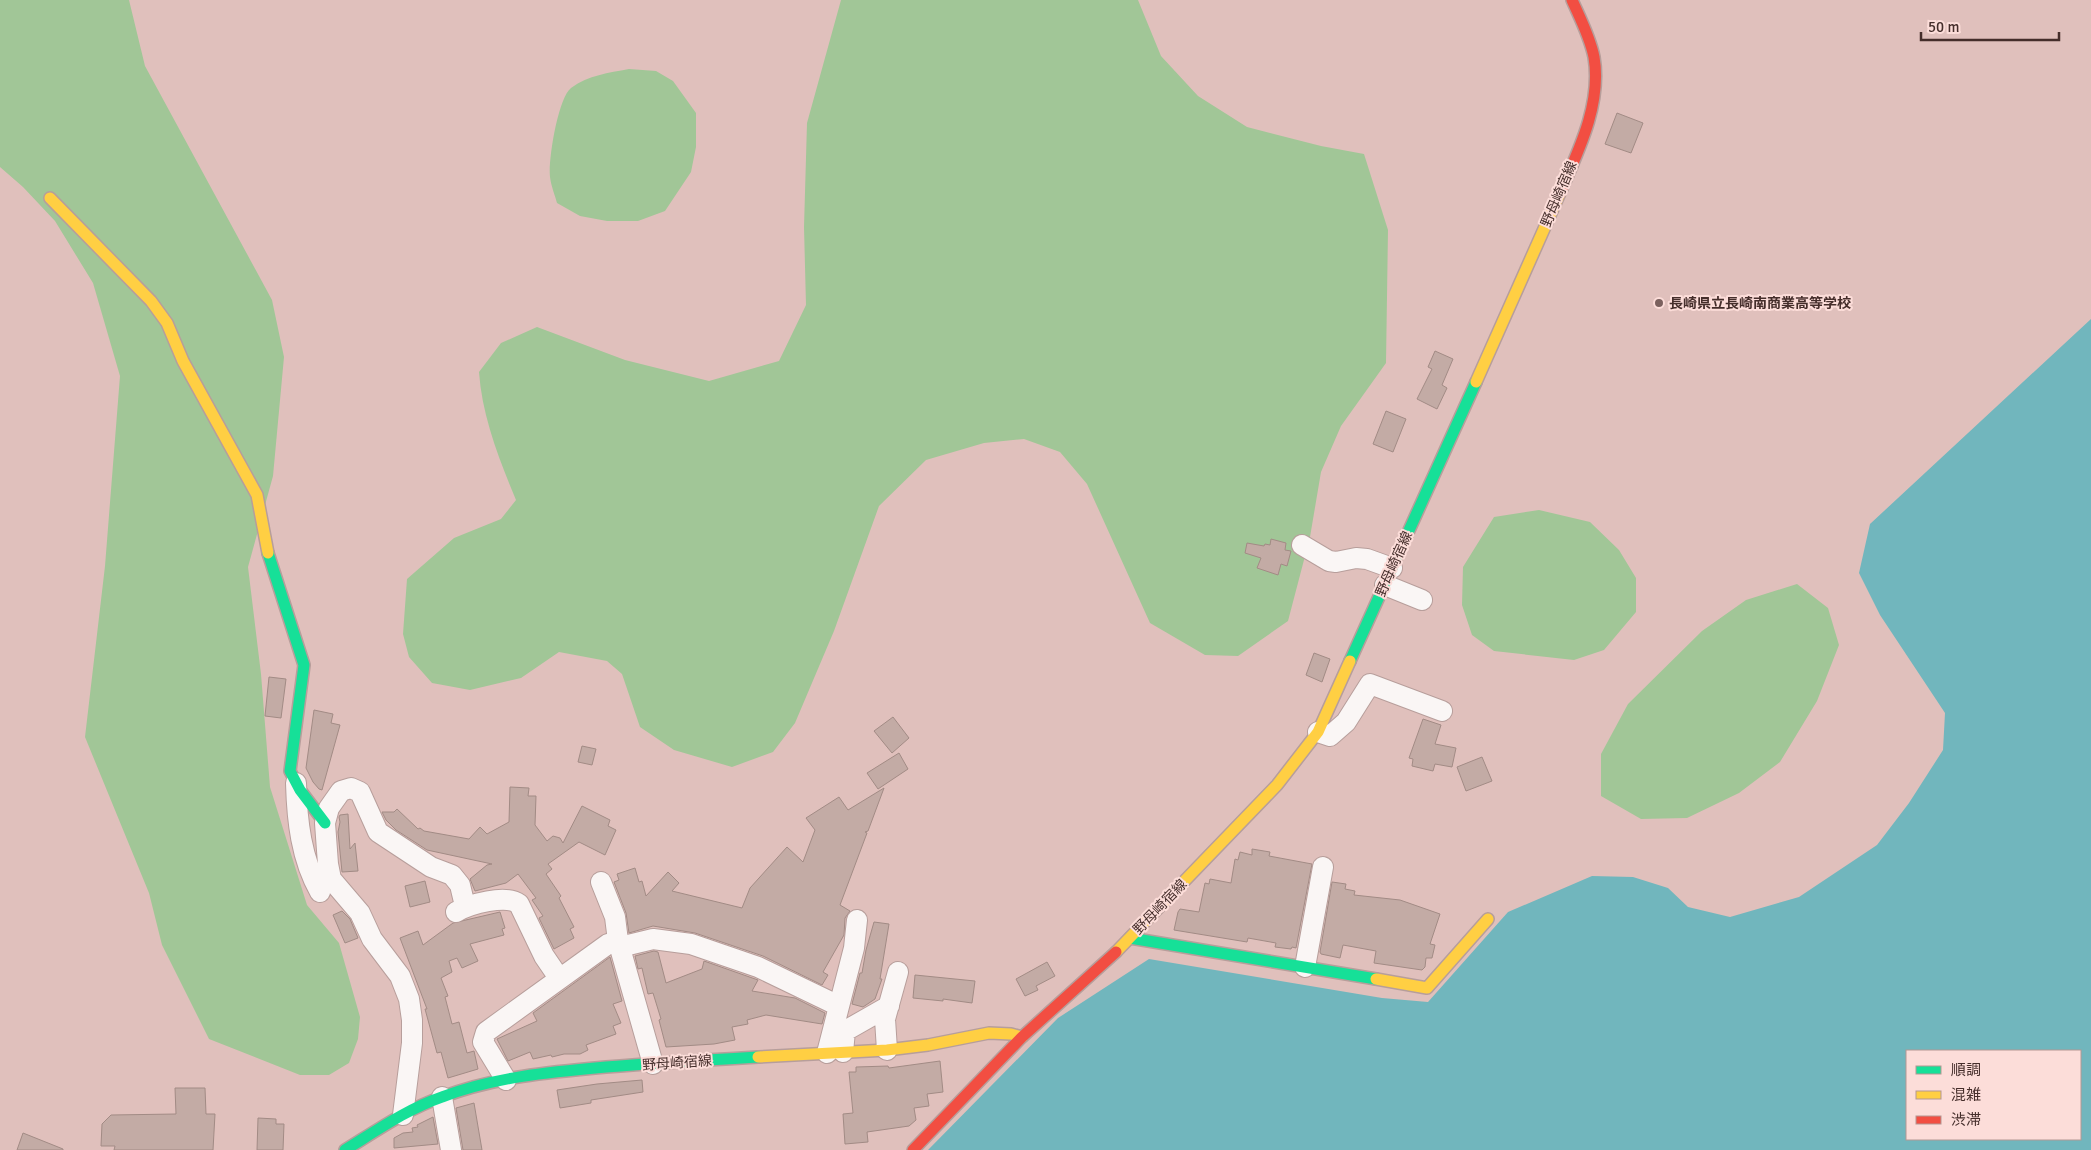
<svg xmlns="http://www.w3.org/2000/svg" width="2091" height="1150" viewBox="0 0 2091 1150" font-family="Signika,'Noto Sans JP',sans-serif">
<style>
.green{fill:#a1c697}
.water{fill:#71b6bd;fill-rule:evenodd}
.building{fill:#c3aba5;stroke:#a28b85}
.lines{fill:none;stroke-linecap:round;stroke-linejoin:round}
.street-casing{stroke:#b79e9b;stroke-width:22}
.fast-casing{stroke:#b79e9b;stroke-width:14}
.slow-casing{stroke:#b79e9b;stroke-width:14}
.jam-casing{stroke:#b79e9b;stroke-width:14}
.street{stroke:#faf6f5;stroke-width:20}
.fast{stroke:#16e098;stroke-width:11}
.slow{stroke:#ffcf43;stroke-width:11}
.jam{stroke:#f24e42;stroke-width:11}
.poi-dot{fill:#7b615e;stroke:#fcddd9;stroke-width:2}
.labels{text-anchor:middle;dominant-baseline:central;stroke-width:4;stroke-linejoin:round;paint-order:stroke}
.street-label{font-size:14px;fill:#452e2b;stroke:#fcddd9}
.poi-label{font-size:14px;font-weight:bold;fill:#452e2b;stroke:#fcddd9;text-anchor:start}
</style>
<rect width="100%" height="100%" fill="#e0c0bc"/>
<!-- green -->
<path class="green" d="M 0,0 L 129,0 L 145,66 L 272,300 L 284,357 L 273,476 L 248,567 L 261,674 L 270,787 L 307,905 L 339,943 L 360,1017 L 358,1039 L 349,1063 L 329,1075 L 300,1075 L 209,1039 L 162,945 L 149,893 L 85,737 L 105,566 L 120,376 L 93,283 L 55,221 L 23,187 L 0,167 Z
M 841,0 L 1138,0 L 1161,56 L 1198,96 L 1247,127 L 1321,146 L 1364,154 L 1388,230 L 1386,363 L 1341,426 L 1321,472 L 1310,537 L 1288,621 L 1238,656 L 1205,655 L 1150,623 L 1087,484 L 1060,452 L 1024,439 L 984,443 L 926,460 L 879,506 L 834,631 L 795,723 L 773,752 L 732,767 L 674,750 L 640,727 L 622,674 L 607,661 L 559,652 L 521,678 L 470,690 L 432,683 L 409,657 L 403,634 L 407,579 L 454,538 L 501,519 L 516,500 C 499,459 482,416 479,372 L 501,343 L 537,327 L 625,360 L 709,381 L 779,361 L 806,305 L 804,227 L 807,123 Z
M 629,69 L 656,71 L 673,81 L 696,113 L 696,147 L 691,172 L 665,211 L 638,221 L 607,221 L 580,216 L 557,203 C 555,195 551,186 550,177 C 548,161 558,98 571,88 C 589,75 608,73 629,69 Z
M 1539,510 L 1590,522 L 1619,550 L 1636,578 L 1636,612 L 1604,650 L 1574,660 L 1494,651 L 1472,635 L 1462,605 L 1463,567 L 1494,517 Z
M 1797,584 L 1828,608 L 1839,645 L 1817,701 L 1780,762 L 1739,793 L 1687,818 L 1641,819 L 1601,796 L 1601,754 L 1628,704 L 1702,631 L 1746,600 Z"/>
<!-- water -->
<path class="water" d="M 2091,319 L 2091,1150 L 928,1150 L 1058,1018 L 1149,959 L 1382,998 L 1428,1002 L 1508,912 L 1592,876 L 1633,877 L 1668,888 L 1688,907 L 1730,917 L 1799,897 L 1877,845 L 1909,803 L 1943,750 L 1945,713 L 1880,615 L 1859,573 L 1870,524 ZM 1907,1051 L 2080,1051 L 2080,1139 L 1907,1139 Z"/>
<!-- building -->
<path class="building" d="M 1617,113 L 1643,123 L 1631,153 L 1605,144 Z
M 1435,351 L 1453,359 L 1442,385 L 1447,388 L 1437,409 L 1417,399 L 1432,369 L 1428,367 Z
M 1386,411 L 1406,419 L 1393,452 L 1373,444 Z
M 1271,539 L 1286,543 L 1285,550 L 1291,551 L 1287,566 L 1281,564 L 1278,575 L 1257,568 L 1261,558 L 1245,553 L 1247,543 L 1264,546 L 1265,544 L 1270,545 Z
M 1314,653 L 1330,659 L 1322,682 L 1306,675 Z
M 269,677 L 286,679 L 281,718 L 265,716 Z
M 314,710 L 333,714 L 331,723 L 340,725 L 322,790 L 319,789 L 313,782 L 306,768 Z
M 893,717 L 909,738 L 892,753 L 874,731 Z
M 1423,719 L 1441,725 L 1435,744 L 1456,748 L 1452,767 L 1435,764 L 1433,771 L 1412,766 L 1413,759 L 1409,758 Z
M 582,746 L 596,749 L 592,765 L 578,762 Z
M 899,753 L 908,769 L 878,789 L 867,773 Z
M 1482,757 L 1492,781 L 1466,791 L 1457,767 Z
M 510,787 L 529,788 L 528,796 L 536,796 L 535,825 L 547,841 L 553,836 L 560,838 L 563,843 L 582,806 L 610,820 L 608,826 L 616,830 L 605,855 L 579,842 L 548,864 L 552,869 L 546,874 L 561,896 L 559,898 L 574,927 L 570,929 L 574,938 L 554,949 L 539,918 L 543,916 L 532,900 L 536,898 L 518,874 L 506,883 L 475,891 L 470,879 L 487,865 L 492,864 L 427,850 L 396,830 L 386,820 L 382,812 L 394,812 L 397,809 L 418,829 L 420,828 L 424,831 L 469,839 L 480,827 L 487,834 L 509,822 Z
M 884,788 L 868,831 L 865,832 L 867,833 L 840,905 L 850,911 L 845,918 L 844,935 L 823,972 L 828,975 L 822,985 L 763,956 L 695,933 L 653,926 L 629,933 L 626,913 L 614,882 L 619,880 L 617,874 L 635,868 L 639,882 L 642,881 L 646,896 L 668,872 L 679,883 L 672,891 L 742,908 L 750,888 L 787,847 L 803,862 L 815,830 L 806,818 L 839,797 L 848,810 Z
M 348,814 L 350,849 L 355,843 L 358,871 L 342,872 L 338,832 L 340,822 L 339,817 L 340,815 Z
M 1252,849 L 1270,852 L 1269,856 L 1312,864 L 1296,948 L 1292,947 L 1291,949 L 1275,947 L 1276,943 L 1248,938 L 1247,942 L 1174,930 L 1178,912 L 1180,909 L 1199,912 L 1205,883 L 1209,884 L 1210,879 L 1231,883 L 1235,859 L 1238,860 L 1240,852 L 1252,855 Z
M 425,881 L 430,902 L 410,907 L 405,886 Z
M 1332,882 L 1346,884 L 1345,889 L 1355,891 L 1354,895 L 1400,900 L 1440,914 L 1430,944 L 1435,945 L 1432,958 L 1426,958 L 1425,967 L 1422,970 L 1374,963 L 1376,951 L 1343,945 L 1340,958 L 1321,954 L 1320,952 Z
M 342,911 L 350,919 L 358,938 L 345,943 L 333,915 Z
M 500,912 L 505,928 L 502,929 L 504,935 L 470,944 L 478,961 L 462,968 L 457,958 L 449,961 L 452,972 L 441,978 L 448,996 L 445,997 L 452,1024 L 459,1022 L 467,1053 L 474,1051 L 478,1069 L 448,1078 L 441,1052 L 437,1053 L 425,1009 L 427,1009 L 400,938 L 418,931 L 423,945 L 453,923 Z
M 874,922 L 889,924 L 880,979 L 882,979 L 875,999 L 863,1007 L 852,1004 L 860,973 L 862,973 L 866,950 Z
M 654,951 L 658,952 L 666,983 L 702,969 L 704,961 L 758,980 L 752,991 L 795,998 L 825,1013 L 822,1024 L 766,1015 L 747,1020 L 748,1024 L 732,1027 L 735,1040 L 714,1044 L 666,1047 L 659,1020 L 661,1019 L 653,993 L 648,994 L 642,968 L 638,969 L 635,956 Z
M 610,957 L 622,1001 L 613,1004 L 621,1023 L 613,1026 L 616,1034 L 586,1045 L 588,1050 L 580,1054 L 564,1054 L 552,1057 L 551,1055 L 533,1059 L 530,1052 L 508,1061 L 497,1039 L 537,1021 L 533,1013 Z
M 1047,962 L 1055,976 L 1036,986 L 1038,990 L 1025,996 L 1016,979 Z
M 915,975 L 975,981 L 972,1003 L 943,999 L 943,1001 L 913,998 Z
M 940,1061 L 943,1092 L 927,1094 L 929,1106 L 914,1108 L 916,1120 L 909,1126 L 867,1132 L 868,1142 L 845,1144 L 843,1114 L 853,1113 L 849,1072 L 856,1072 L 856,1067 L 888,1066 L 889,1068 Z
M 642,1080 L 643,1092 L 591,1100 L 591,1103 L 560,1108 L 557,1090 L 597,1084 Z
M 175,1088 L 205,1088 L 206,1114 L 215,1114 L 213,1150 L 114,1150 L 115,1146 L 101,1146 L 102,1124 L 111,1115 L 176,1114 Z
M 474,1103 L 482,1150 L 463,1150 L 456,1108 Z
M 433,1117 L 438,1144 L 394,1148 L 394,1138 L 403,1133 L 413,1132 L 412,1128 L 418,1127 L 417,1125 Z
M 258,1118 L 276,1119 L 276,1124 L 284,1124 L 283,1150 L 257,1150 Z
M 23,1133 L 63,1149 L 63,1150 L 17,1150 Z"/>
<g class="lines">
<defs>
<path id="street" d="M 1302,545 L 1329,561 L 1336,562 L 1356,558 L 1367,559 L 1392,568
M 1385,585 L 1422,600
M 1318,732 L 1330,736 L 1346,722 L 1370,684 L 1442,711
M 296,783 C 297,820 301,859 320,892
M 601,882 L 615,917 L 618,941
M 456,912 C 470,904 506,894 519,904 L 544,956 L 559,978
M 620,947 L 653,939 L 691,944 L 758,967 L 839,1006
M 1305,967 L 1323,867
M 887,1050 L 885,1019 L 898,972
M 843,1052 L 845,1031 L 889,1006
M 827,1053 L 854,948 L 857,920
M 506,1080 L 483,1042 L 486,1032 L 608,944 L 618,941 L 653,1064
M 442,1097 L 451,1150
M 403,1115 L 412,1043 L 412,1020 L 409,999 L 400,976 L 372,939 L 360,913 L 331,879 L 328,864 L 325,823 L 329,808 L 341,791 L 351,788 L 360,792 L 378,832 L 431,867 L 452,875 L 460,885 L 465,906"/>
<path id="fast" d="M 268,553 L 304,665 L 290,771 L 300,790 L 325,823
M 1350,661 L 1476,382
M 1130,938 L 1376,979
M 345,1150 C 376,1131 407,1109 442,1097 C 494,1077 550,1072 606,1067 C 657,1063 707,1060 758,1057"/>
<path id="slow" d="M 50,198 L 151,301 L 167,323 L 183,361 L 257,495 L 268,553
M 1476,382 L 1560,193
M 1116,952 L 1277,785 L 1318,732 L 1350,661
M 1376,979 L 1427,988 L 1488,919
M 758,1057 L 887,1050 L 928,1045 L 989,1033 L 1011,1034 L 1022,1037"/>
<path id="jam" d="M 1560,193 C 1578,152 1602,104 1594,57 C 1590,37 1580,18 1572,0
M 913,1150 L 1022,1037 L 1116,952"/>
</defs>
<!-- street casing -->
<use href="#street" class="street-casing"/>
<!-- fast casing -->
<use href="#fast" class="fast-casing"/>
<!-- slow casing -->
<use href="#slow" class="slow-casing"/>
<!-- jam casing -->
<use href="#jam" class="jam-casing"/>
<!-- street -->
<use href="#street" class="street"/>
<!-- fast -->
<use href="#fast" class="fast"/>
<!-- slow -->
<use href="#slow" class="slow"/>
<!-- jam -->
<use href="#jam" class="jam"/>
</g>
<!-- markers -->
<circle class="poi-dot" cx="1659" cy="303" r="5"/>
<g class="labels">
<!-- street labels -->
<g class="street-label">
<text transform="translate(1559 194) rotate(-67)">野母崎宿線</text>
<text transform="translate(1394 564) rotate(-66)">野母崎宿線</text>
<text transform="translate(1160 907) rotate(-46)">野母崎宿線</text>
<text transform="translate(677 1063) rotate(-4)">野母崎宿線</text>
</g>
<!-- poi labels -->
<g class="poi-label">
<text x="1669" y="303">長崎県立長崎南商業高等学校</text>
</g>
</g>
<!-- legend -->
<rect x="1906" y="1050" width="175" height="90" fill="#fcddd9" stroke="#b39793"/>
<rect x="1916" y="1066" width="25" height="8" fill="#16e098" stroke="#b39793"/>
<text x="1951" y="1075" font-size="15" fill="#452e2b">順調</text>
<rect x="1916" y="1091" width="25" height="8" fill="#ffcf43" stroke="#b39793"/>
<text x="1951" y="1100" font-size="15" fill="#452e2b">混雑</text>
<rect x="1916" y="1116" width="25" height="8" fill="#f24e42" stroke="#b39793"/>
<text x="1951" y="1125" font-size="15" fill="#452e2b">渋滞</text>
<!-- scale -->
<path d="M1921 32v8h138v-8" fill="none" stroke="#452e2b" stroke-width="2.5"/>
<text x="1928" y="32" font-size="15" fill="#452e2b" stroke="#fcddd9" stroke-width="4" paint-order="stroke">50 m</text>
</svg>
